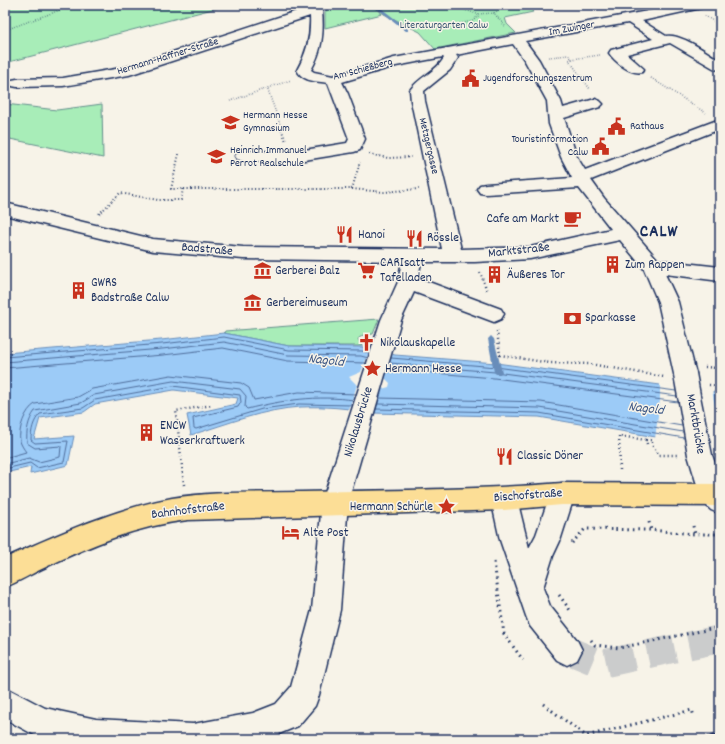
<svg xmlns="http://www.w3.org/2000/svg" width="725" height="744" viewBox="0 0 725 744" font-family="Dekko,sans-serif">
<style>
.green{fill:#a8edb8;stroke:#628e8b}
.water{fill:#9ccbf7;stroke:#688dba}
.pier{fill:#f7f3e8}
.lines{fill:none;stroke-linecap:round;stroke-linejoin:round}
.shore{stroke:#4f6d9b;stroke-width:1}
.stream{fill:#688dba;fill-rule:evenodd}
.minor-tunnel{stroke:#cbcccc;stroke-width:28;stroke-dasharray:28 14;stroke-linecap:butt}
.minor-casing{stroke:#1b2f5e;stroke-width:3}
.major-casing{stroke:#1b2f5e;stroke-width:3}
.path-far3{stroke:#1b2f5e;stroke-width:1.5;stroke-dasharray:0.5 2;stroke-linecap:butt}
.path-far2{stroke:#1b2f5e;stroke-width:2;stroke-dasharray:1 2.5;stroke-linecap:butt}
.path-far1{stroke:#1b2f5e;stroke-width:2.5;stroke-dasharray:1 3;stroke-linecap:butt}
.path{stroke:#1b2f5e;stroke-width:3;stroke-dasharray:1.5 4;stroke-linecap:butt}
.minor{fill:#f7f3e8;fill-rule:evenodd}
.major{fill:#fcde96;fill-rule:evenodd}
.rail{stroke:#1b2f5e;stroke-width:4}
.minor-bridge-casing{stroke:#1b2f5e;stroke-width:25;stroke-linecap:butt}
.minor-bridge{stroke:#f7f3e8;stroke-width:22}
.labels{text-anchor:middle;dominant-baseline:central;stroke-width:3;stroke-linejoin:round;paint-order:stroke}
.far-park-label{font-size:11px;fill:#375570;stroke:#f7f3e8}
.far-street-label{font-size:11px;fill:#1b2f5e;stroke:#f7f3e8}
.far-poi-label{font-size:11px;fill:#1b2f5e;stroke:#f7f3e8;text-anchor:start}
.poi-label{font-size:13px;fill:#1b2f5e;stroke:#f7f3e8;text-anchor:start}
.street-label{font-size:13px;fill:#1b2f5e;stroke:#f7f3e8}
.water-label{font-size:14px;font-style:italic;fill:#3b5684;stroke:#f7f3e8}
.district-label{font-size:17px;font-weight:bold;letter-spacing:1px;fill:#1b2f5e;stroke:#f7f3e8}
</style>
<rect width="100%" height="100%" fill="#f7f3e8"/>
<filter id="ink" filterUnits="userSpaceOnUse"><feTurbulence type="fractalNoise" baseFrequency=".025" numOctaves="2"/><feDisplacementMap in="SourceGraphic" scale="8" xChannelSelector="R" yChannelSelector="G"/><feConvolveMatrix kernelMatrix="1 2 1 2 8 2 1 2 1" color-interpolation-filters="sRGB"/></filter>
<g filter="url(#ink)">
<!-- green -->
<path class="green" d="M 5,5 L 228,5 L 5,63 Z
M 333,5 L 371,5 L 382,14 L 325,28 L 325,12 Z
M 372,5 L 527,5 L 533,12 L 505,18 L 507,24 L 516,33 L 435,49 L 420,32 L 384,14 Z
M 5,104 L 57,110 L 102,104 L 103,158 L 5,138 Z
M 379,319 L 373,334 L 363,335 L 358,339 L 362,346 L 289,346 L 224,333 L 225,331 Z"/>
<!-- water -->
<path class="water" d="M 224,333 L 289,346 L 363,347 L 395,355 L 496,363 L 720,393 L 720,448 L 539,417 L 373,413 C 349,408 325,406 301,407 C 264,409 227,424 191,435 L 187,415 L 236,404 L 238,398 L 174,390 L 95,404 L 84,412 L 40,418 L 34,439 L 74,436 L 68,465 L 30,474 L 31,467 L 5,473 L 5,353 L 161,340 Z"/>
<!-- pier -->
<path class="pier" d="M 371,347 L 393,353 L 385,378 L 390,383 L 389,387 L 382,389 L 372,415 L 349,410 L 357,385 L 349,377 L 361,372 Z
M 660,382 L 712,390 L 716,412 L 720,418 L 720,450 L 655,439 L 660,400 Z"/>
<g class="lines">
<!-- shore -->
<path class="shore" d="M 5,357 L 162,344 L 224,337 L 289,350 L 362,351 L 369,353
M 391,358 L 496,367 L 676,391
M 5,362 L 162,349 L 224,342 L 288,355 L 361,356 L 368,358
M 390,363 L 495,372 L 677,396
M 5,368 L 163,355 L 223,348 L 288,361 L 366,363
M 388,369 L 494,378 L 678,402
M 379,398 L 541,402 L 682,426
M 378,404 L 540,408 L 683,432
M 376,409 L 539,413 L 684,438
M 5,458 L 26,452 C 24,449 21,445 20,441 C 18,429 25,410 35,404 L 78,397 L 92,389 L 171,375 L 241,383 L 249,388 L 254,400 L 299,392 L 356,394
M 5,464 L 29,458 L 39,462 L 60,457 L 61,446 L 35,448 L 27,443 C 26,432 28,420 35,411 L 81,403 L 94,395 L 173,381 L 240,389 L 246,396 L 245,407 L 247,409 C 283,400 317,395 354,400
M 5,469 L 30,463 L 37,468 L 64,462 L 68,441 L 35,443 L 31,440 C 31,431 33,421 40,414 L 83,408 L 95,400 L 173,386 L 240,395 L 241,402 L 238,407 L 193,418 L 194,428 L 196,429 L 262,409 L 299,404 L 352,405"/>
<!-- stream -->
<path class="stream" d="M 373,5 L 377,5 L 408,29 L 408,31 L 406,31 Z
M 491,336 L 494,339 L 502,372 L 500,374 L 496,374 L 494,372 L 488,339 Z"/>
<!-- minor-tunnel -->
<path class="minor-tunnel" d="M 567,650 L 601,664 L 720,639"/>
<defs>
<path id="minor" d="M 315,5 L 329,5 L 322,11 C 324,33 322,51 311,70 L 314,72 L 333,76 L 394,58 L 680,5 L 703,5 L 701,8 L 642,21 L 666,36 C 681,33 707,53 720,60 L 720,70 L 715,69 L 670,43 L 627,54 L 644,69 L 642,72 C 631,75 615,62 609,53 L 611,50 L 653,39 L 628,23 L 525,41 L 539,60 L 561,101 L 563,108 L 595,99 L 600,101 L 603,104 L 600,107 L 564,118 L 577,157 L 585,170 L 720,119 L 720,129 L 591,180 L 604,198 L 658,260 L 720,267 L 720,281 L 665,274 L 678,302 L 696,374 L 693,380 L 685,383 L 677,380 L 674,374 L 658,302 L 644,269 L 620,240 L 530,259 L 475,262 L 421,262 L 418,278 L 501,309 L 504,314 L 501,319 L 494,322 L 414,292 L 401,320 L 348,502 L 340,610 L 319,695 L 315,706 L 298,726 L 267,739 L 46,739 L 40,738 L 5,719 L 5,687 L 45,708 L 96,719 L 193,724 L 253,713 L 276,704 L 291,687 L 312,610 L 322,502 L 381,320 L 398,282 L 402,261 L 243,259 L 153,251 L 5,215 L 5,203 L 153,239 L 243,247 L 442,249 L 411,101 L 410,90 C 419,77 436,72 444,58 L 443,57 L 396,66 L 342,82 L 348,94 L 365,139 L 360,150 L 354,152 L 292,162 L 243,161 L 237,159 L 235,156 L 237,153 L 243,151 L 292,152 L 347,143 L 349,139 L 328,83 C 316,81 303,82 297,70 C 307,53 311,36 310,16 L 129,75 L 63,86 L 17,87 L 12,86 L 10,83 L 12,80 L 17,79 L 63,78 L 127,67 ZM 513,44 L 525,61 L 547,101 L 549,124 L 561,157 L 572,178 L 486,184 L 480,185 L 477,189 L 480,193 L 486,194 L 579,188 L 611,229 L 530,247 L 461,249 L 425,101 L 424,91 L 450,70 L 458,58 L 456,55 Z
M 689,387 L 697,390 L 700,396 L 712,455 L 720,478 L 720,514 L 711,510 L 704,503 L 700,495 L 688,455 L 678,396 L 681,390 Z
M 562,483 L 571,486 L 575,494 L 560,541 L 553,556 L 543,588 L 550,606 L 577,640 L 582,650 L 577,660 L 567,665 L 557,660 L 530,626 L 526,616 L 500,540 L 491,499 L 495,491 L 504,488 L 513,491 L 517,499 L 529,548 L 536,535 L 553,486 Z"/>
<path id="major" d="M 562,483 L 720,484 L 720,506 L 562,505 L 504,510 L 188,520 C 137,526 91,545 46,567 C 32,573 19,582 5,587 L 5,558 C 59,534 114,509 172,498 C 215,491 259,493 302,492 C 389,490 476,490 562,483 Z"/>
</defs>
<!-- minor casing -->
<use href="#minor" class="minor-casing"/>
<!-- major casing -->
<use href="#major" class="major-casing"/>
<!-- path-far3 -->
<path class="path-far3" d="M 450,5 L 477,14 L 494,13
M 502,5 L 503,8 L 494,13 L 505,26
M 705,16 L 720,25
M 438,28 L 473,21 L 479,15
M 5,30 L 74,5
M 549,57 L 568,55 L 572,59 L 600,55
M 572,59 L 569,60 L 590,89
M 651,78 L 706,113
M 267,88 L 281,127
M 230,101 L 291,80"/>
<!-- path-far2 -->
<path class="path-far2" d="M 280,126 L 286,141
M 179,154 L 171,189 L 352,189 L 384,192 L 419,189
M 369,154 L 388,158 L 411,157
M 352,189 L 360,162
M 99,214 L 120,193 L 158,200 L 181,200 L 183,189
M 480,272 L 485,286"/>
<!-- path-far1 -->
<path class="path-far1" d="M 485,285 L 487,292
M 497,331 L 500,355 L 550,363 L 590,364 L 664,377
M 705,367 L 716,368 L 720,372
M 709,385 L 720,386
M 647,444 L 646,440 L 652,440 L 652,445 L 659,455 L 677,455
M 620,470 L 619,436 L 646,440
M 184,485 L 176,411 L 213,405"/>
<!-- path -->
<path class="path" d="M 649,522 L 651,530
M 693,526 L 695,534
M 572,543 L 585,529 L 651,530 L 695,534 L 720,534
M 494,562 L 504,634 L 523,660
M 559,595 L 570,610
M 591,640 L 595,645 L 619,648 L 720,627
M 543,704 L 586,736 L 692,710 L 694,716"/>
<!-- minor -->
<use href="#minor" class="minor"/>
<!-- major -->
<use href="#major" class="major"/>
<!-- rail -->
<path class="rail" d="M 703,739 L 720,735"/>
<defs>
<path id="minor-bridge" d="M 685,374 L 689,396"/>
</defs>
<!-- minor-bridge casing -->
<use href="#minor-bridge" class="minor-bridge-casing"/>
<!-- minor-bridge -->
<use href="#minor-bridge" class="minor-bridge"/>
</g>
</g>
<!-- icons -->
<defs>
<symbol id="civic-bare" viewBox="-9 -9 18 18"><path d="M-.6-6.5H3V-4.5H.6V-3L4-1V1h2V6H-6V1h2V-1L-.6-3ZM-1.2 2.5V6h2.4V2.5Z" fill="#c8321e" stroke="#f7f3e8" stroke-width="2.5" paint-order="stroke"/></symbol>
<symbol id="school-bare" viewBox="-9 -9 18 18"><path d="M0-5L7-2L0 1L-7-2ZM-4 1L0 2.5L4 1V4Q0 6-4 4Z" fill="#c8321e" stroke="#f7f3e8" stroke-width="2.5" paint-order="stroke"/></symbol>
<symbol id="cafe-bare" viewBox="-9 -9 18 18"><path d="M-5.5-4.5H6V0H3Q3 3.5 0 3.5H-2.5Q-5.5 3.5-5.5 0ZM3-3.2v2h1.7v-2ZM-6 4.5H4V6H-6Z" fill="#c8321e" stroke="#f7f3e8" stroke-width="2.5" paint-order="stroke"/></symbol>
<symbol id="restaurant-bare" viewBox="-9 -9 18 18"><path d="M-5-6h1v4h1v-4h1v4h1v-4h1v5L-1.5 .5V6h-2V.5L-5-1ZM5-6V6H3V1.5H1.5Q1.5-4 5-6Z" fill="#c8321e" stroke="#f7f3e8" stroke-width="2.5" paint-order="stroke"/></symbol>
<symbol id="building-bare" viewBox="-9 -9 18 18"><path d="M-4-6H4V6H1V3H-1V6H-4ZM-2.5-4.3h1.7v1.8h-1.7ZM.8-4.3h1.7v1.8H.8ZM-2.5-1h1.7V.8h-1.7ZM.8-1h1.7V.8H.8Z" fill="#c8321e" stroke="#f7f3e8" stroke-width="2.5" paint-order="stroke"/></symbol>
<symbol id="supermarket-bare" viewBox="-9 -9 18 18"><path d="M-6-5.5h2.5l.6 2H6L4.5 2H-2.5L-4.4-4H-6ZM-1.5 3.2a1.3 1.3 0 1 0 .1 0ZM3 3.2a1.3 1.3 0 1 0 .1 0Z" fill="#c8321e" stroke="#f7f3e8" stroke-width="2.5" paint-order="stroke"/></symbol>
<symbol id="museum-bare" viewBox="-9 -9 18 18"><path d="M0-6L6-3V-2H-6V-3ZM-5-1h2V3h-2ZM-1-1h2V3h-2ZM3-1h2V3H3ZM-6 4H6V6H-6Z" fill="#c8321e" stroke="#f7f3e8" stroke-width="2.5" paint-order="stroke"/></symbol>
<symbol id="bank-bare" viewBox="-9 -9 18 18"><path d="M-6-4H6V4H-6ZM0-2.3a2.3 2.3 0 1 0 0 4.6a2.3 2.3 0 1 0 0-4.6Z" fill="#c8321e" stroke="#f7f3e8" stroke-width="2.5" paint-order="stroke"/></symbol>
<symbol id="church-bare" viewBox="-9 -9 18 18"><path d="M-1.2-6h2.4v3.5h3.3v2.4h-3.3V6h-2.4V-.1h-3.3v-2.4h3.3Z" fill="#c8321e" stroke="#f7f3e8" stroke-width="2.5" paint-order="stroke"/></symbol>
<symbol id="sight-bare" viewBox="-9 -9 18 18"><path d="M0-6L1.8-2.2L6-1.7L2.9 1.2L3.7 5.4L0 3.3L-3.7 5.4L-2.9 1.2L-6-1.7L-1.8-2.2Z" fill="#c8321e" stroke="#f7f3e8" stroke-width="2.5" paint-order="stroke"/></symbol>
<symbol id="hotel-bare" viewBox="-9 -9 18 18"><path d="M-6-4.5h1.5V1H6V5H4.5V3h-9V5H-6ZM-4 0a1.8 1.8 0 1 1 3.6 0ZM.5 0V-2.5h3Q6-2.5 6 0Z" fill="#c8321e" stroke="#f7f3e8" stroke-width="2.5" paint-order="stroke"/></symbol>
</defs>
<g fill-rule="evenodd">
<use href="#civic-bare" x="458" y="66" width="25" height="25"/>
<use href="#school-bare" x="218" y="110" width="25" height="25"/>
<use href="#civic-bare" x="604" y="114" width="25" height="25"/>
<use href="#civic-bare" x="588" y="134" width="25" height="25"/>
<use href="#school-bare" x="204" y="144" width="25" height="25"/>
<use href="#cafe-bare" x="560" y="206" width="25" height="25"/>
<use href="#restaurant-bare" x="332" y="222" width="25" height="25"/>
<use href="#restaurant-bare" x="402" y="226" width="25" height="25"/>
<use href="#building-bare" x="600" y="252" width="25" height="25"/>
<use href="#supermarket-bare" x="354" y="258" width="25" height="25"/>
<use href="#museum-bare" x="250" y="258" width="25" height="25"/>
<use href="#building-bare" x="482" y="262" width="25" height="25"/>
<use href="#building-bare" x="66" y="278" width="25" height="25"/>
<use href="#museum-bare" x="240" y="290" width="25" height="25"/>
<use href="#bank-bare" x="560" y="306" width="25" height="25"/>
<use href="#church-bare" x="354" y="330" width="25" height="25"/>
<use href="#sight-bare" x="360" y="356" width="25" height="25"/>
<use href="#building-bare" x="134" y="420" width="25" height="25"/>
<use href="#restaurant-bare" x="492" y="444" width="25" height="25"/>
<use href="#sight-bare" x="434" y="494" width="25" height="25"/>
<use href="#hotel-bare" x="278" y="520" width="25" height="25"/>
</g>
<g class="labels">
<!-- far-park labels -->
<g class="far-park-label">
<text x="444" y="26">Literaturgarten Calw</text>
</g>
<!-- far-street labels -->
<g class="far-street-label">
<text transform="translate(572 29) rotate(-10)">Im Zwinger</text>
<text transform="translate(168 57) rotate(-17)">Hermann-Haffner-Straße</text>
<text transform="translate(363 70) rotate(-15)">Am Schießberg</text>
<text transform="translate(428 146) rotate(77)">Metzgergasse</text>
</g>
<!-- far-poi labels -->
<g class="far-poi-label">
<text x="483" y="79">Jugendforschungszentrum</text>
<text x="243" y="116">Hermann Hesse<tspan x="243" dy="13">Gymnasium</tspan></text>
<text x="630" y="127">Rathaus</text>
<text x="588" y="140" text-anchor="end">Touristinformation<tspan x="588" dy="13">Calw</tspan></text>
<text x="230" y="151">Heinrich Immanuel<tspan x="230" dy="13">Perrot Realschule</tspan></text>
</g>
<!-- poi labels -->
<g class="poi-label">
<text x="559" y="219" text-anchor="end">Cafe am Markt</text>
<text x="358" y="235">Hanoi</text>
<text x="427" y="238">Rössle</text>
<text x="380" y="263">CARIsatt<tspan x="380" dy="15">Tafelladen</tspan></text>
<text x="625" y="265">Zum Rappen</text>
<text x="275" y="271">Gerberei Balz</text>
<text x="507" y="275">Äußeres Tor</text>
<text x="91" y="283">GWRS<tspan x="91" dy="15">Badstraße Calw</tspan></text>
<text x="266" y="303">Gerbereimuseum</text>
<text x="585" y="318">Sparkasse</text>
<text x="380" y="343">Nikolauskapelle</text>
<text x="385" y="369">Hermann Hesse</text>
<text x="160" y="426">ENCW<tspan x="160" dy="15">Wasserkraftwerk</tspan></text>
<text x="517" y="456">Classic Döner</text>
<text x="433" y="507" text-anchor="end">Hermann Schürle</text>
<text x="303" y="533">Alte Post</text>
</g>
<!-- street labels -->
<g class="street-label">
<text transform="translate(207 250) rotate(5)">Badstraße</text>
<text transform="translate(519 251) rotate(-6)">Marktstraße</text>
<text transform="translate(359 422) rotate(-73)">Nikolausbrücke</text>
<text transform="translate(695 424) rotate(80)">Marktbrücke</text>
<text transform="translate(528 496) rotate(-4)">Bischofstraße</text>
<text transform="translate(188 511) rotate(-7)">Bahnhofstraße</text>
</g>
<!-- water labels -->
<g class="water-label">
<text transform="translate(326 361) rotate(6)">Nagold</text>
<text transform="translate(646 409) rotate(7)">Nagold</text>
</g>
<!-- district labels -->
<g class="district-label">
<text x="659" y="233">CALW</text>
</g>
</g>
<!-- margin -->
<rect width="725" height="744" fill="none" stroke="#f7f3e8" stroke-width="20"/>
<rect x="10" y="10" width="705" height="724" fill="none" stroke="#1b2f5e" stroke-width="1.5" filter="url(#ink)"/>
</svg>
